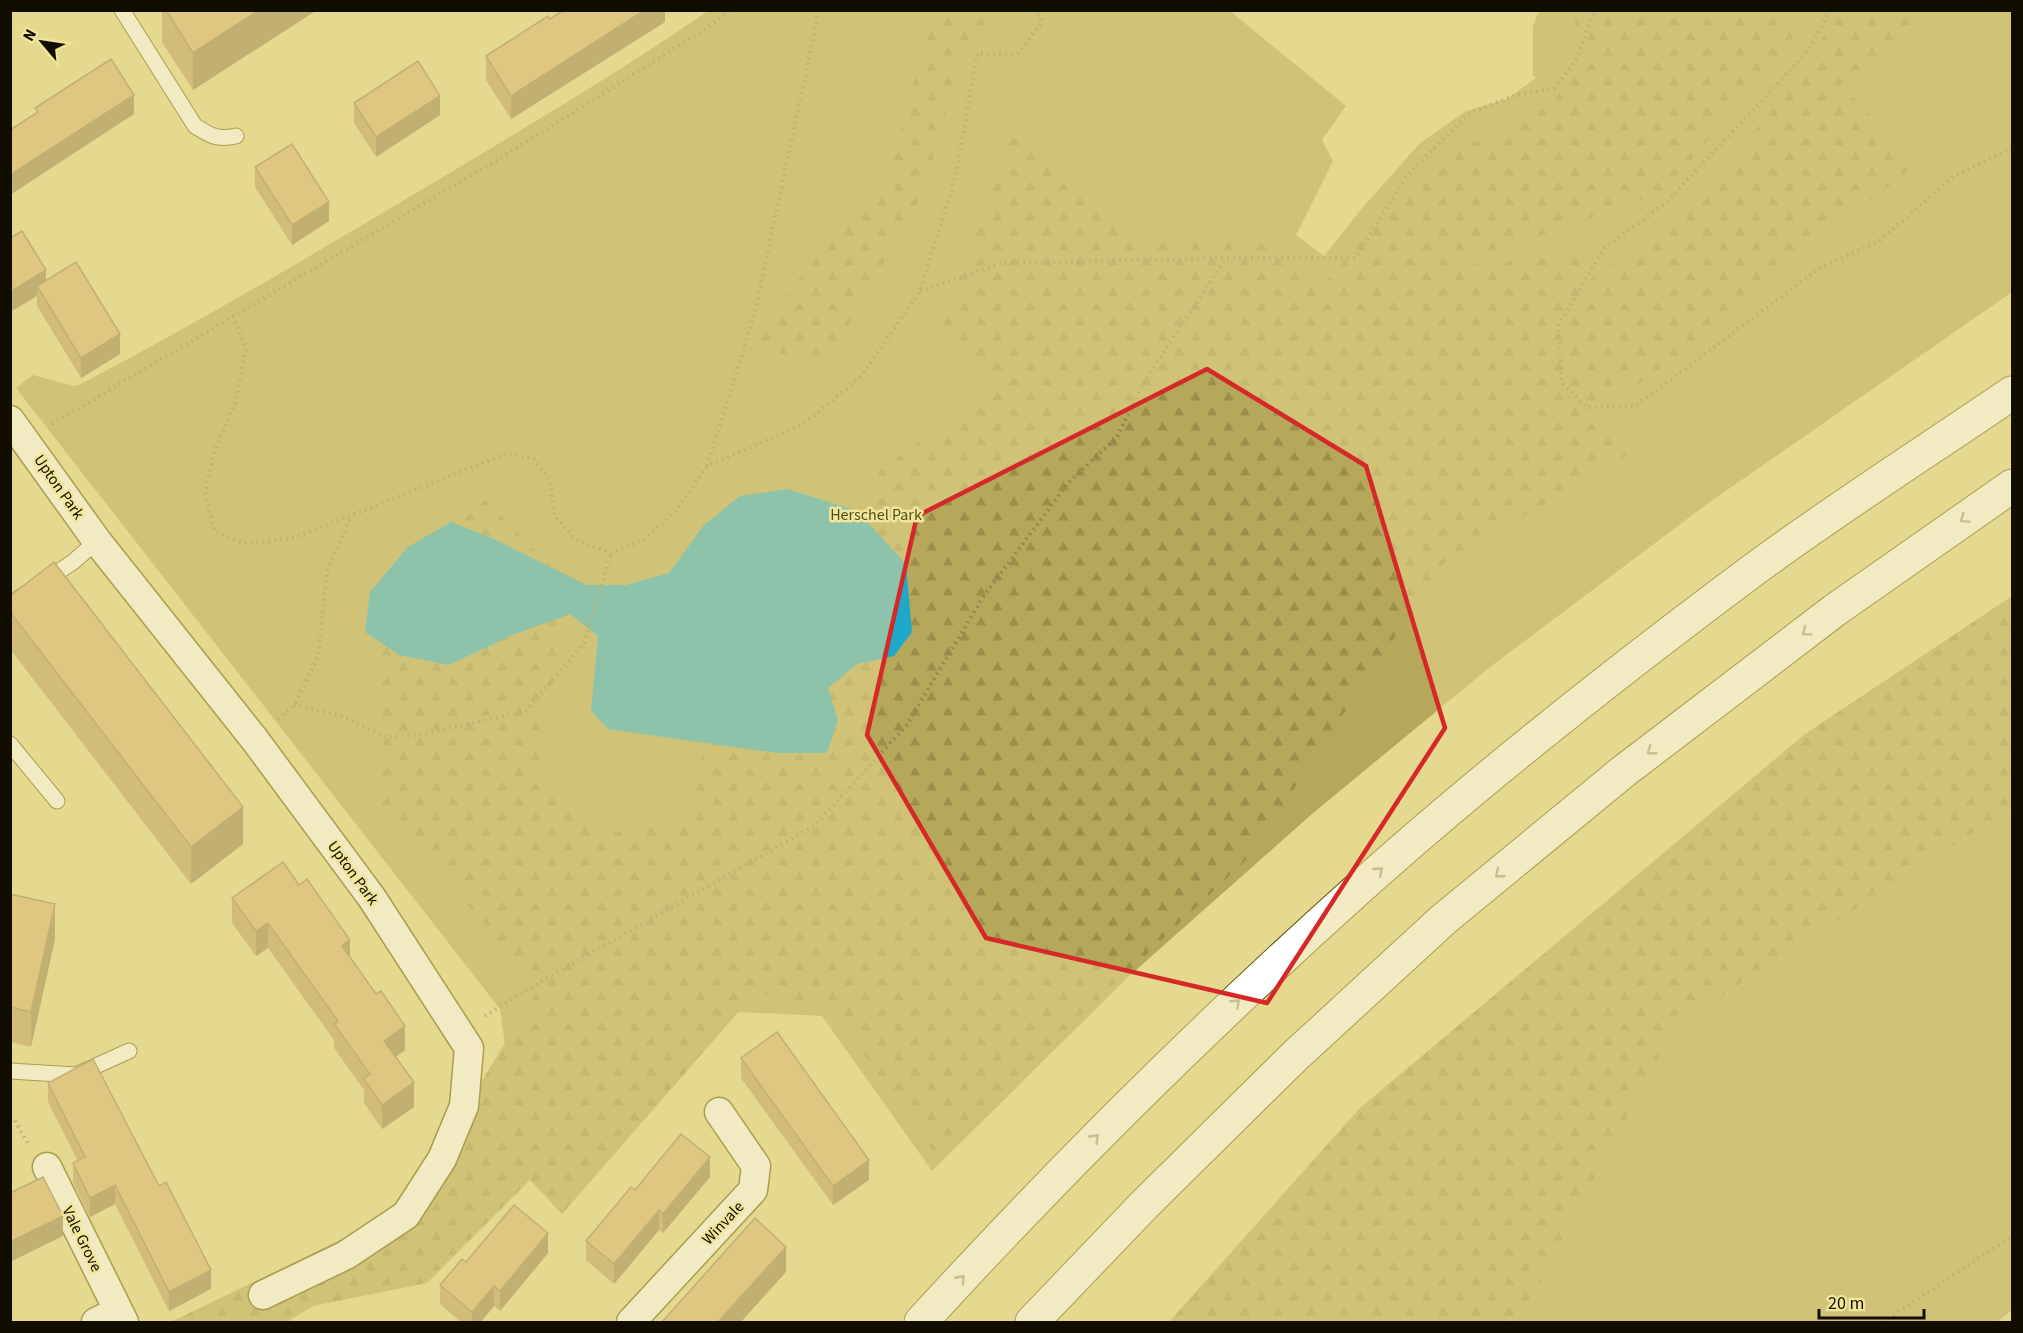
<svg xmlns="http://www.w3.org/2000/svg" width="2023" height="1333" viewBox="0 0 2023 1333" font-family="'Source Sans 3',sans-serif">
<style>
.green{fill:#b6a85a}
.forest{fill:url(#forest-firs)}
.water{fill:#20a8ca}
.lines{fill:none;stroke-linecap:round;stroke-linejoin:round}
.service-casing{stroke:#615500;stroke-width:17}
.minor-casing{stroke:#615500;stroke-width:31}
.motorway-casing{stroke:#615500;stroke-width:35}
.path{stroke:#8b8352;stroke-width:4;stroke-dasharray:1.5 4.5;stroke-linecap:butt}
.service{stroke:#fff;stroke-width:15}
.minor{stroke:#fff;stroke-width:28}
.motorway{stroke:#fff;stroke-width:33}
.wall{fill:#ba9961}
.shaded-wall{fill:#977d4f}
.building{fill:#d8b271;stroke:#977d4f;stroke-width:1.5}
.oneway{stroke:#a09f99}
.marked{fill:none;stroke:#d62828;stroke-width:4.5;stroke-linejoin:round}
.labels{text-anchor:middle;dominant-baseline:central;stroke-width:5;stroke-linejoin:round;paint-order:stroke}
.street-label{font-size:16px;fill:#110e00;stroke:#f2e69c}
.park-label{font-size:16px;fill:#544c18;stroke:#f2e69c}
</style>
<defs>
<pattern id="forest-firs" width="22" height="20" patternUnits="userSpaceOnUse" patternTransform="scale(1.5)"><rect width="22" height="20" fill="#b6a85a"/><path d="M5 1l3.5 6h-7zM16 11l3.5 6h-7z" fill="#9b8f4c"/></pattern>
</defs>
<rect width="100%" height="100%" fill="#e5d98f"/>
<!-- green -->
<path class="green" d="M 708,11 L 1230,11 L 1346,106 L 1322,140 L 1333,161 L 1296,235 L 1324,256 L 1363,207 L 1420,143 L 1466,111 L 1507,99 L 1536,78 L 1533,75 L 1533,26 L 1539,11 L 2012,11 L 2012,292 L 1707,504 L 1490,667 L 1312,814 L 1128,977 L 932,1171 L 822,1016 L 698,1010 L 505,1045 L 500,1009 L 16,388 L 33,375 L 73,386 L 79,385 C 192,326 302,261 411,196 C 511,136 612,77 708,11 Z
M 2012,808 L 2012,1310 L 1997,1322 L 1504,1322 L 1527,1308 L 1676,1026 Z"/>
<!-- forest -->
<path class="forest" d="M 935,11 L 1024,11 L 964,49 L 923,193 L 829,360 L 740,348 L 886,176 Z
M 1572,11 L 1810,11 L 1792,39 L 1665,192 L 1451,267 L 1576,254 L 1588,281 L 1701,197 L 1798,78 L 1839,11 L 1947,11 L 1841,85 L 1918,162 L 1706,337 L 1596,413 L 1637,450 L 1443,564 L 1249,857 L 936,1155 L 831,1009 L 755,993 L 562,1214 L 530,1180 L 427,1283 L 313,1306 L 287,1322 L 171,1322 L 404,1209 L 539,987 L 381,806 L 377,624 L 483,498 L 568,582 L 539,777 L 605,834 L 691,821 L 732,576 L 858,591 L 879,471 L 989,389 L 941,321 L 1014,127 L 1146,237 L 1279,244 L 1326,282 L 1421,168 L 1553,104 L 1583,51 Z
M 2012,596 L 2012,808 L 1676,1026 L 1527,1308 L 1504,1322 L 1169,1322 L 1360,1108 L 1805,734 Z"/>
<!-- water -->
<path class="water" d="M 788,489 L 857,511 L 906,564 L 912,632 L 894,656 L 857,664 L 828,688 L 838,720 L 827,753 L 777,753 L 608,729 L 591,711 L 598,636 L 570,614 L 515,634 L 449,665 L 399,655 L 365,632 L 370,592 L 408,547 L 451,522 L 494,539 L 587,585 L 626,585 L 669,573 L 704,525 L 740,496 Z"/>
<g class="lines">
<defs>
<path id="service" d="M 122,10 L 195,126 C 211,136 217,140 236,136
M 10,604 L 73,562 L 97,541
M 10,744 L 57,801
M 10,1071 L 76,1075 L 129,1051"/>
<path id="minor" d="M 10,420 L 97,541 L 255,740 L 372,898 L 469,1048 L 464,1106 L 442,1159 L 406,1215 L 346,1255 L 263,1295
M 47,1167 L 124,1322
M 96,1322 L 118,1311
M 631,1322 L 753,1190 L 756,1166 L 719,1112"/>
<path id="motorway" d="M 921,1322 C 1059,1171 1204,1027 1357,890 C 1484,776 1619,670 1756,568 C 1839,507 1927,451 2012,393
M 1032,1322 L 1145,1204 L 1296,1055 L 1444,919 L 1624,771 L 1835,610 L 2012,486"/>
</defs>
<!-- service casing -->
<use href="#service" class="service-casing"/>
<!-- minor casing -->
<use href="#minor" class="minor-casing"/>
<!-- motorway casing -->
<use href="#motorway" class="motorway-casing"/>
<!-- path -->
<path class="path" d="M 818,10 L 813,40 L 754,316 L 707,466 L 804,424 L 862,375 L 920,291 L 956,175 L 977,54 L 1018,53 L 1042,22 L 1038,10
M 1830,10 L 1809,50 L 1666,203 L 1604,248 L 1558,326 L 1562,383 L 1588,408 L 1637,405 L 1818,269 L 1879,241 L 1954,176 L 2012,148
M 920,291 L 1002,263 L 1226,258 L 1355,258 L 1409,173 L 1468,114 L 1516,95 L 1555,88 L 1577,58 L 1594,10
M 233,316 L 246,348 L 236,400 L 213,455 L 205,493 L 215,532 L 247,544 L 294,538 L 508,453 L 534,459 L 550,480 L 554,515 L 575,539 L 611,553 L 645,539 L 675,512 L 707,466
M 52,424 L 507,154 L 704,30 L 731,10
M 294,705 L 339,715 L 386,737 L 424,734 L 526,711 L 585,642 L 611,553
M 278,719 L 294,705 L 318,657 L 327,571 L 351,516
M 485,1016 L 528,989 L 814,826 L 906,726 L 983,597 L 1069,482 L 1117,437 L 1144,382 L 1226,258
M 10,1120 L 14,1119 L 28,1144
M 1883,1322 L 2012,1236"/>
<!-- service -->
<use href="#service" class="service"/>
<!-- minor -->
<use href="#minor" class="minor"/>
<!-- motorway -->
<use href="#motorway" class="motorway"/>
</g>
<!-- wall -->
<path class="wall" d="M 162,10 L 317,10 L 193,90 L 162,42 Z
M 665,10 L 665,22 L 511,119 L 486,80 L 486,56 L 550,19 Z
M 354,103 L 440,115 L 376,157 L 354,123 Z
M 255,167 L 329,221 L 292,245 L 255,187 Z
M 10,238 L 46,280 L 120,354 L 81,378 L 37,306 L 37,296 L 10,312 Z
M 10,596 L 243,844 L 191,884 L 10,649 Z
M 10,894 L 55,939 L 31,1047 L 10,1042 Z
M 232,898 L 350,957 L 405,1050 L 396,1057 L 414,1107 L 382,1129 L 364,1103 L 364,1090 L 334,1048 L 334,1040 L 268,948 L 256,956 L 232,923 Z
M 741,1058 L 869,1180 L 833,1205 L 741,1078 Z
M 48,1083 L 211,1289 L 169,1311 L 115,1204 L 90,1217 L 73,1182 L 73,1163 L 78,1161 L 48,1102 Z
M 710,1177 L 663,1233 L 659,1230 L 614,1284 L 586,1260 L 586,1241 L 635,1190 Z
M 548,1253 L 500,1311 L 494,1306 L 480,1323 L 462,1323 L 440,1304 L 440,1285 L 466,1262 Z"/>
<!-- shaded-wall -->
<path class="shaded-wall" d="M 259,10 L 317,10 L 193,90 L 193,53 Z
M 645,10 L 665,10 L 665,22 L 511,119 L 511,96 Z
M 134,95 L 134,114 L 10,195 L 10,175 Z
M 440,96 L 440,115 L 376,157 L 376,137 Z
M 329,202 L 329,221 L 292,245 L 292,225 Z
M 46,270 L 46,290 L 37,286 L 37,296 L 10,312 L 10,292 Z
M 120,334 L 120,354 L 81,378 L 81,358 Z
M 243,807 L 243,844 L 191,884 L 191,847 Z
M 55,904 L 55,939 L 31,1047 L 31,1012 Z
M 268,923 L 268,948 L 256,956 L 256,931 Z
M 350,940 L 350,965 L 342,946 Z
M 405,1026 L 405,1050 L 384,1065 L 384,1041 Z
M 414,1082 L 414,1107 L 382,1129 L 382,1105 Z
M 710,1157 L 710,1177 L 663,1233 L 663,1214 Z
M 869,1160 L 869,1180 L 833,1205 L 833,1186 Z
M 115,1185 L 115,1204 L 90,1217 L 90,1198 Z
M 659,1210 L 659,1230 L 614,1284 L 614,1264 Z
M 63,1216 L 63,1236 L 10,1262 L 10,1242 Z
M 548,1233 L 548,1253 L 500,1311 L 500,1291 Z
M 786,1247 L 786,1272 L 740,1323 L 717,1323 Z
M 211,1270 L 211,1289 L 169,1311 L 169,1292 Z
M 494,1286 L 494,1306 L 480,1323 L 472,1323 L 472,1312 Z"/>
<!-- building -->
<path class="building" d="M 166,10 L 259,10 L 193,53 Z
M 564,10 L 645,10 L 511,96 L 486,56 L 548,16 L 550,19 Z
M 111,59 L 134,95 L 10,175 L 10,130 L 38,112 L 35,108 Z
M 418,61 L 440,96 L 376,137 L 354,103 Z
M 292,144 L 329,202 L 292,225 L 255,167 Z
M 22,231 L 46,270 L 10,292 L 10,238 Z
M 76,262 L 120,334 L 81,358 L 37,286 Z
M 54,562 L 243,807 L 191,847 L 10,612 L 10,596 Z
M 283,862 L 299,885 L 307,879 L 350,940 L 342,946 L 376,994 L 381,991 L 405,1026 L 384,1041 L 414,1082 L 382,1105 L 364,1079 L 370,1074 L 334,1024 L 338,1021 L 268,923 L 256,931 L 232,898 Z
M 10,894 L 55,904 L 31,1012 L 10,1007 Z
M 777,1032 L 869,1160 L 833,1186 L 741,1058 Z
M 93,1059 L 159,1186 L 166,1182 L 211,1270 L 169,1292 L 115,1185 L 90,1198 L 73,1163 L 85,1157 L 48,1083 Z
M 681,1134 L 710,1157 L 663,1214 L 659,1210 L 614,1264 L 586,1241 L 631,1187 L 635,1190 Z
M 43,1177 L 63,1216 L 10,1242 L 10,1193 Z
M 514,1205 L 548,1233 L 500,1291 L 494,1286 L 472,1312 L 440,1285 L 462,1259 L 466,1262 Z
M 755,1218 L 786,1247 L 717,1323 L 661,1323 Z"/>
<!-- one-way arrows -->
<defs><path id="oneway-chevron" d="M-2-3.5L2.5 0L-2 3.5" fill="none" stroke-width="1.6" stroke-linecap="round" stroke-linejoin="round" transform="scale(1.5)"/></defs>
<g class="oneway">
<use href="#oneway-chevron" transform="translate(1964 519) rotate(145)"/>
<use href="#oneway-chevron" transform="translate(1806 632) rotate(143)"/>
<use href="#oneway-chevron" transform="translate(1651 751) rotate(143)"/>
<use href="#oneway-chevron" transform="translate(1379 871) rotate(-41)"/>
<use href="#oneway-chevron" transform="translate(1499 874) rotate(141)"/>
<use href="#oneway-chevron" transform="translate(1236 1003) rotate(-43)"/>
<use href="#oneway-chevron" transform="translate(1095 1138) rotate(-46)"/>
<use href="#oneway-chevron" transform="translate(961 1279) rotate(-48)"/>
</g>
<!-- marked area -->
<path d="M0 0H2023V1333H0ZM 1207,369 L 1366,466 L 1445,728 L 1267,1003 L 986,938 L 867,735 L 917,516 Z" fill="#e5d98f" fill-opacity=".55" fill-rule="evenodd"/>
<path class="marked" d="M 1207,369 L 1366,466 L 1445,728 L 1267,1003 L 986,938 L 867,735 L 917,516 Z"/>
<g class="labels">
<!-- street labels -->
<g class="street-label">
<text transform="translate(59 487) rotate(55)">Upton Park</text>
<text transform="translate(353 873) rotate(54)">Upton Park</text>
<text transform="translate(723 1223) rotate(-47)">Winvale</text>
<text transform="translate(82 1239) rotate(64)">Vale Grove</text>
</g>
<!-- park labels -->
<g class="park-label">
<text x="876" y="515">Herschel Park</text>
</g>
</g>
<!-- border -->
<rect width="2023" height="1333" fill="none" stroke="#110e00" stroke-width="24"/>
<!-- north arrow -->
<g transform="translate(42 42) rotate(299)" stroke="#f2e69c" stroke-width="4.5" paint-order="stroke">
<path d="M0-4.5L10 22L0 15L-10 22Z" fill="#110e00"/>
<text y="-9" font-size="16" font-weight="bold" text-anchor="middle" fill="#110e00">N</text>
</g>
<!-- scale -->
<path d="M1819 1309v9h105v-9" fill="none" stroke="#110e00" stroke-width="3"/>
<text x="1828" y="1309" font-size="18" fill="#110e00" stroke="#f2e69c" stroke-width="4.5" paint-order="stroke">20 m</text>
</svg>
